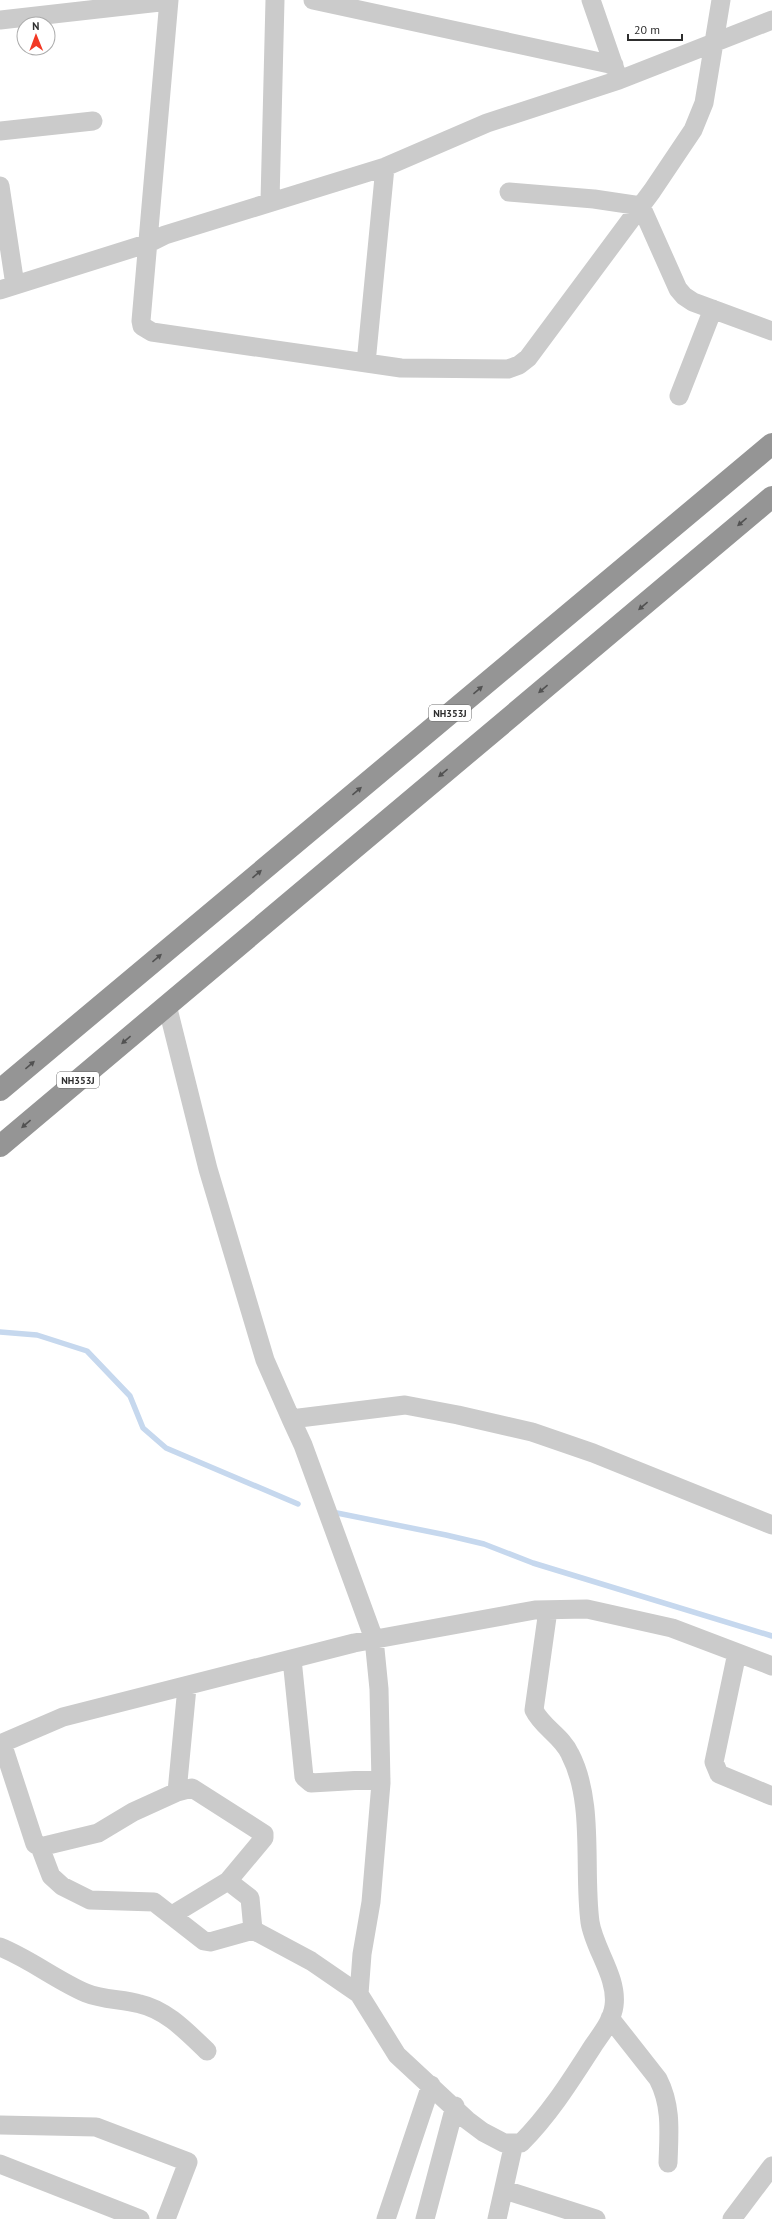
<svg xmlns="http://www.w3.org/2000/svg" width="772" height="2219" viewBox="0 0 772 2219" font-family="'PT Sans',sans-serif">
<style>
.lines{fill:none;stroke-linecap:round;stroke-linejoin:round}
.stream{stroke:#c6d8ee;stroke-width:5.5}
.minor{stroke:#cbcbcb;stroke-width:19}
.highway{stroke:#959595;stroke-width:22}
.oneway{fill:#525252}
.labels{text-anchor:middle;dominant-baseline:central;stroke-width:4;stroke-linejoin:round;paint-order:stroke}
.shield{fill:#fff;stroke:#6d6d6d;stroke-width:1}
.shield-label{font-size:10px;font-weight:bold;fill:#2e2e2e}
</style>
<rect width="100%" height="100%" fill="#fff"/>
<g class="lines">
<!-- stream -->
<path class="stream" d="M 0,1332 L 37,1335 L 87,1351 L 130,1396 L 143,1428 L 166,1448 L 298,1504
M 332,1512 L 446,1535 L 484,1544 L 533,1563 L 772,1636"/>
<!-- minor -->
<path class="minor" d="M 169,0 L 141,321 L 142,326 L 152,332 L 401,368 L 508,369 L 519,365 L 528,358 L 652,191 L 693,130 L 704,103 L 721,0
M 313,0 L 614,65
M 591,0 L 617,75
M 0,20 L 169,1
M 0,131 L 93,121
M 0,186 L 15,285
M 509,192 L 594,199 L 641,206 L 678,289 L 684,296 L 693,302 L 772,331
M 270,201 L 275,0
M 0,290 L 149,243 L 165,235 L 385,167 L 487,123 L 619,80 L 772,20
M 366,363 L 385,167
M 679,396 L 713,309
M 167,1005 L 208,1169 L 265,1360 L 291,1419 L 405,1405 L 458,1415 L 532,1432 L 593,1453 L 772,1525
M 291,1419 L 303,1445 L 374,1639 L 379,1689 L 381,1783 L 371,1902 L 362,1954 L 359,1994 L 397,2055 L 467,2120 L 483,2132 L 504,2143 L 521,2143 C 550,2114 571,2080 593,2046 C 601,2034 612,2021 614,2006 C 618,1977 594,1949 590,1922 C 583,1869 595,1802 570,1754 C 562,1736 542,1727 534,1710 L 548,1610
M 737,1653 L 714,1762 L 719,1774 L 772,1796
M 292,1659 L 304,1777 L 311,1783 L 381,1779
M 2,1743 L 35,1844 L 40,1847 L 98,1833 L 133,1812 L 177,1792 L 192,1788 L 264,1834 L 264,1838 L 228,1881 L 172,1915
M 0,1744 L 63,1717 L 354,1643 L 535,1610 L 587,1609 L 672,1628 L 772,1666
M 177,1792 L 187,1687
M 40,1847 L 51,1876 L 62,1886 L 90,1900 L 154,1902 L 204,1941 L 210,1942 L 253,1930
M 228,1881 L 250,1898 L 253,1930 L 311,1961 L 359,1994
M 0,1947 C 30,1959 56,1980 86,1993 C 103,2000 123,1999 140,2004 C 167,2010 188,2033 207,2051
M 610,2018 L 658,2079 C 672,2106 669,2133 668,2163
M 0,2125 L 96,2127 L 188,2162 L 166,2219
M 0,2164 L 140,2219
M 505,2190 L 596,2219
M 386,2219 L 431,2085
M 425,2219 L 455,2106
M 497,2219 L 514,2143
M 732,2219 L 772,2166"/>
<!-- highway -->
<path class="highway" d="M 0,1090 L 772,444
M 0,1146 L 772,497"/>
</g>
<!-- one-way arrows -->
<defs><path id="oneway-solid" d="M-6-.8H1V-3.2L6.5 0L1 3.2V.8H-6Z"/></defs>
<g class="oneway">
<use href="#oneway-solid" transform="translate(742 522) rotate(140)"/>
<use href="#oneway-solid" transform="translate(643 606) rotate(140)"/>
<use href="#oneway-solid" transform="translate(543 689) rotate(140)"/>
<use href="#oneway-solid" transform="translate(478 690) rotate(-40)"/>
<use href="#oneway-solid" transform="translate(443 773) rotate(140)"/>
<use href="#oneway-solid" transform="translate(357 791) rotate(-40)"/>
<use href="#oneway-solid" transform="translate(257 874) rotate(-40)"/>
<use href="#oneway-solid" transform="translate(157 958) rotate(-40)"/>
<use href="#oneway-solid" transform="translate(126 1040) rotate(140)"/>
<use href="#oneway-solid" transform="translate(30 1065) rotate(-40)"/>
<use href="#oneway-solid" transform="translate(26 1124) rotate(140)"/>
</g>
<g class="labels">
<!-- shield labels -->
<g class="shield">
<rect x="429" y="705" width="42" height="16" rx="3"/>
<rect x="57" y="1072" width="42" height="16" rx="3"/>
</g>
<g class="shield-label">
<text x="450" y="713">NH353J</text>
<text x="78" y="1080">NH353J</text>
</g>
</g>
<!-- north arrow -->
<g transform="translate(36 36) rotate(359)"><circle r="19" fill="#ffffff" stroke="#ababab"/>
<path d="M0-3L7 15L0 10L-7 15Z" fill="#f23824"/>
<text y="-6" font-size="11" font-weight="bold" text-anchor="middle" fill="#2e2e2e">N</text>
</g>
<!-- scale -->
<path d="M628 34v6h54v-6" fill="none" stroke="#2e2e2e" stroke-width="2"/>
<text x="634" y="34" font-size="12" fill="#2e2e2e" stroke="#ffffff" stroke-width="3" paint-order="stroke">20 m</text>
</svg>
